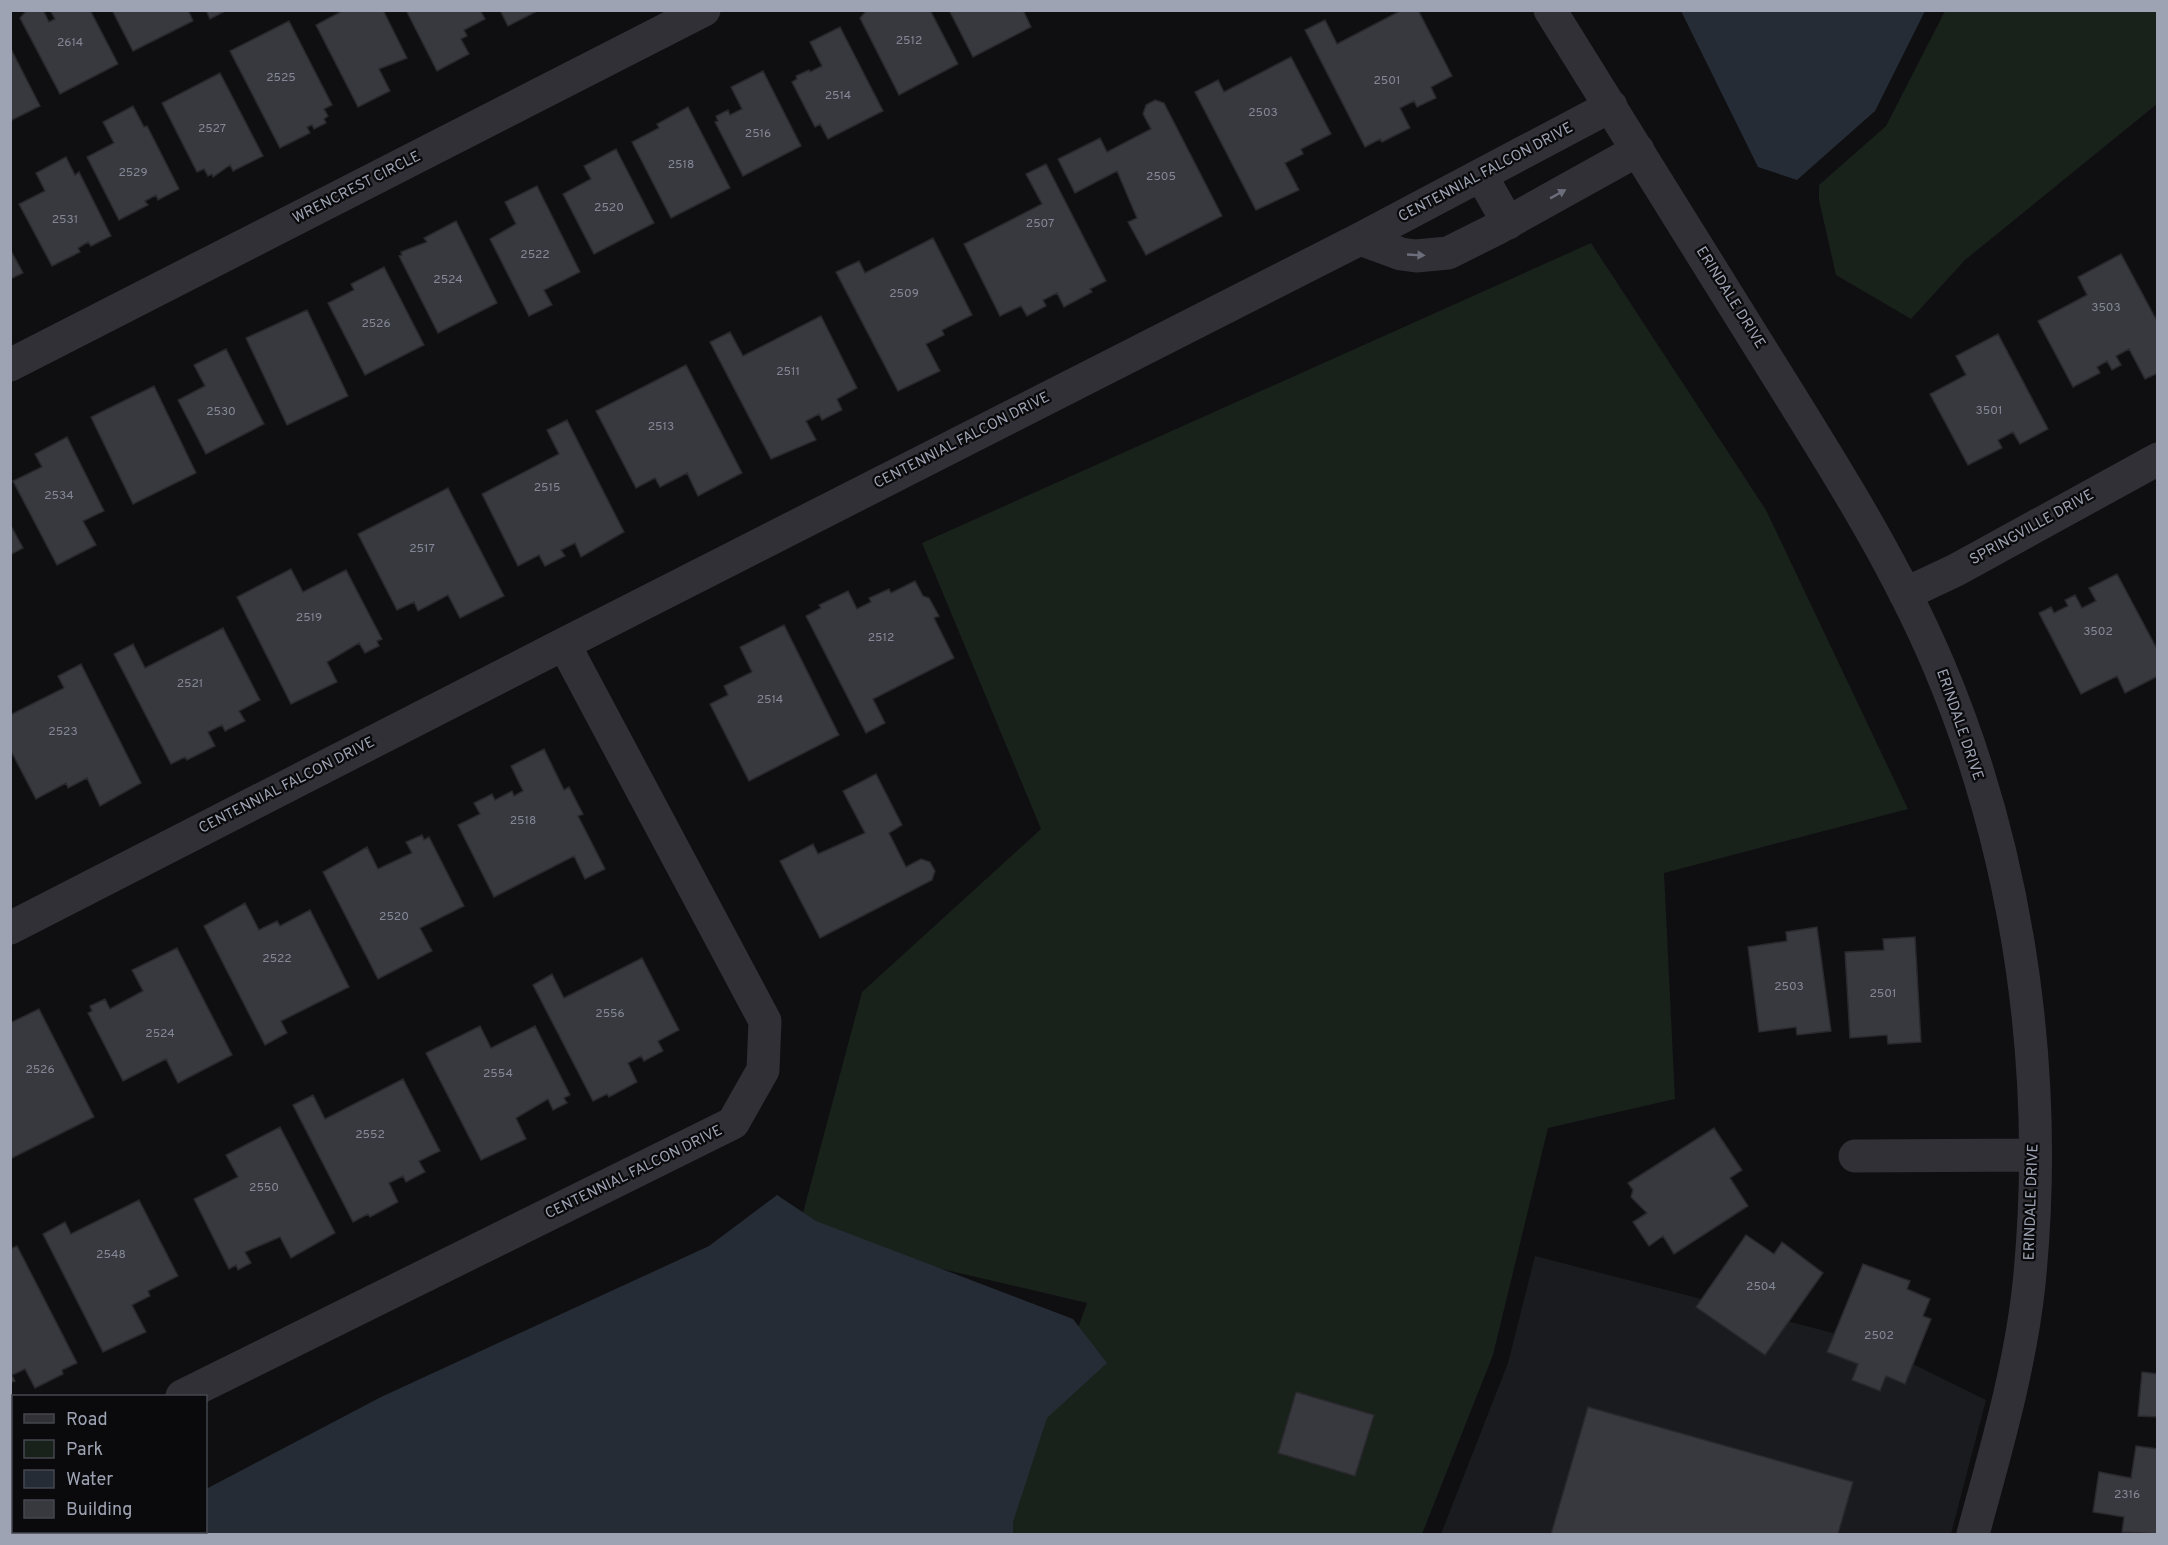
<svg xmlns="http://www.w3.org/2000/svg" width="2168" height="1545" viewBox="0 0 2168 1545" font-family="Overpass,sans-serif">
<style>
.built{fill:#1a1b1e}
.green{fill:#19211b}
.water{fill:#252c35}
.building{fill:#38393f;stroke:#29292d;stroke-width:1.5}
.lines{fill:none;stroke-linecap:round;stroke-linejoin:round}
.minor{stroke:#303036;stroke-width:33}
.oneway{fill:#6c6f7b}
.labels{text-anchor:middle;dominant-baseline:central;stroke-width:4.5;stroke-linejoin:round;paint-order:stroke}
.number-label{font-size:12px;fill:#848896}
.street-label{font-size:15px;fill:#9ea3b3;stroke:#0a0a0c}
</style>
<rect width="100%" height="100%" fill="#0f0f11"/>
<!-- built -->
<path class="built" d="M 1535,1256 L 1868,1342 L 1986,1400 L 1951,1534 L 1441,1534 L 1508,1363 Z"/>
<!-- green -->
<path class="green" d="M 1945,11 L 2157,11 L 2157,104 L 1965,260 L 1911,319 L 1836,275 L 1819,200 L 1819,185 L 1886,126 Z
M 1591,243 L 1766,510 L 1908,809 L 1664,873 L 1675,1099 L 1548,1128 L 1493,1355 L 1422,1534 L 1005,1534 L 1087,1303 L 797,1235 L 862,992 L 1041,829 L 922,543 Z"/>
<!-- water -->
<path class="water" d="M 1681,11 L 1925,11 L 1875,111 L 1797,180 L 1758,167 Z
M 777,1195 L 816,1221 L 1073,1319 L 1107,1363 L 1047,1418 L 1013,1522 L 1013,1534 L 118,1534 L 124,1532 L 206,1532 L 206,1489 L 381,1397 L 709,1246 Z"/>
<!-- building -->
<path class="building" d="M 27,10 L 43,10 L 49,22 L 55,19 L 50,10 L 90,10 L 118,64 L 60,94 L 20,18 Z
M 112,10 L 188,10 L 193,21 L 133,51 Z
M 206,10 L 227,10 L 210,19 Z
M 344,10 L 383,10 L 407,58 L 379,69 L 390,91 L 358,107 L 316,25 Z
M 406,10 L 480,10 L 485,19 L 464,30 L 467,36 L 461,39 L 469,54 L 437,71 Z
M 500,10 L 539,10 L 508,26 Z
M 867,10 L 930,10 L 958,64 L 899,95 L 860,18 Z
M 949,10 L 1023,10 L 1031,27 L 973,57 Z
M 1402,10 L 1418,10 L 1452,76 L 1431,87 L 1436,98 L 1417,107 L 1414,101 L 1400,108 L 1410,128 L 1382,142 L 1380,139 L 1365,147 L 1305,30 L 1325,20 L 1337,44 Z
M 289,21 L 332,105 L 324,109 L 328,116 L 324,119 L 326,123 L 314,129 L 312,125 L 307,127 L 310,133 L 280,148 L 230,51 Z
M 840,27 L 883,111 L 828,139 L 820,124 L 815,127 L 792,82 L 797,79 L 796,76 L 809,70 L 810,72 L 822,66 L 810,42 Z
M 10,47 L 40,106 L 10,121 Z
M 1291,57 L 1331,134 L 1301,149 L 1303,154 L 1285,163 L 1299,190 L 1256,210 L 1195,92 L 1218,80 L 1224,92 Z
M 763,71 L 801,146 L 743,176 L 715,122 L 718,121 L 716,116 L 728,110 L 730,115 L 742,109 L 731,87 Z
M 220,73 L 263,156 L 233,171 L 230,165 L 213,177 L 212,174 L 208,176 L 204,169 L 197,172 L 162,103 Z
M 1155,100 L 1164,103 L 1222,216 L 1146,255 L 1128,222 L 1137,218 L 1117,171 L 1075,193 L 1058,159 L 1100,138 L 1107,152 L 1151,129 L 1143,114 L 1146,105 Z
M 133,106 L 144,127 L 147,126 L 179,189 L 158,200 L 156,195 L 145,201 L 148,205 L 119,220 L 87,157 L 114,143 L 103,122 Z
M 688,107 L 730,188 L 671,218 L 632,142 L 659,128 L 657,124 Z
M 616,149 L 654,223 L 594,254 L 563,194 L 591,179 L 584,166 Z
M 66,157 L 75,175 L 79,172 L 111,236 L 91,246 L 88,242 L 78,248 L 80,252 L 52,266 L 19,204 L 45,191 L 36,173 Z
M 1046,164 L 1106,281 L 1090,289 L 1092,292 L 1064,307 L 1057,293 L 1043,300 L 1046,306 L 1027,316 L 1021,306 L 1000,316 L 964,244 L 1042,204 L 1026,174 Z
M 537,186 L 580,272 L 544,290 L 552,305 L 529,316 L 490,239 L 516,224 L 505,202 Z
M 456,221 L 497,303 L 438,333 L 399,256 L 402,255 L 401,252 L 427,242 L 424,238 Z
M 933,238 L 972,315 L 942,330 L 944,335 L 926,344 L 940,371 L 898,391 L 836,272 L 859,261 L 865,273 Z
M 10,249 L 23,273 L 10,279 Z
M 2121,254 L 2158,323 L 2158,373 L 2145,379 L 2129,349 L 2116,356 L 2121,365 L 2112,370 L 2107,361 L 2097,367 L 2100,373 L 2073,387 L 2038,321 L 2087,295 L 2078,277 Z
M 384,267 L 424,345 L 365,375 L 328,303 L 354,290 L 351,284 Z
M 307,310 L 348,396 L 287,425 L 246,338 Z
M 821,316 L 857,388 L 837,399 L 842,410 L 822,420 L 819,414 L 806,421 L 816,440 L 771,459 L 710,342 L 730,332 L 743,356 Z
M 1998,334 L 2048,429 L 2020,444 L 2013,432 L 1998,440 L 2002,448 L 1968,465 L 1930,394 L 1966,375 L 1956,356 Z
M 226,349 L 264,424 L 206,454 L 178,400 L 205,386 L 194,365 Z
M 686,365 L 742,473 L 698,496 L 687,473 L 660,487 L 655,478 L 636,488 L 596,411 Z
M 154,386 L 196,473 L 133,504 L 91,417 Z
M 567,420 L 624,532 L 581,557 L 575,543 L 561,550 L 565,556 L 545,566 L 539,555 L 518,566 L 482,494 L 559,454 L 547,430 Z
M 67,437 L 104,511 L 83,521 L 96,545 L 57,565 L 13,481 L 42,467 L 35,454 Z
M 448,488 L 504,596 L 460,618 L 448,595 L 418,611 L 414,602 L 397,610 L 358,534 Z
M 10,524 L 23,548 L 10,555 Z
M 291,569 L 303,592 L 346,570 L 382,639 L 377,641 L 379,646 L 365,653 L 359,643 L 327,662 L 337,682 L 291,704 L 237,597 Z
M 2117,574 L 2158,651 L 2158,676 L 2125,693 L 2117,676 L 2081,694 L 2039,613 L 2051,607 L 2054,613 L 2068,606 L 2065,600 L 2075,595 L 2082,608 L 2096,601 L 2089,588 Z
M 915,581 L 923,596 L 929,598 L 939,616 L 934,618 L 954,658 L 873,699 L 885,723 L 866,733 L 806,616 L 821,608 L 819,605 L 848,591 L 857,609 L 871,602 L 869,598 L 889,589 L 891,593 Z
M 784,625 L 839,735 L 749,781 L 710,704 L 728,695 L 724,686 L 752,672 L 740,647 Z
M 223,628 L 260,700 L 239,711 L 245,721 L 225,731 L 222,725 L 208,732 L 215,746 L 187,760 L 185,757 L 171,764 L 114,654 L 133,644 L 145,668 Z
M 81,664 L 141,783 L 100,806 L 87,778 L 68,788 L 66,783 L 36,799 L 10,749 L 10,715 L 64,688 L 58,676 Z
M 544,749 L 564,790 L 569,787 L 583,814 L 578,816 L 605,869 L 585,879 L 574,856 L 494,897 L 458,825 L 480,814 L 474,803 L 492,794 L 495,800 L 512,791 L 514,796 L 523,791 L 511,766 Z
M 876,774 L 902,825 L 889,833 L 906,867 L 921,859 L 930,862 L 935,871 L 932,880 L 820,938 L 780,861 L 813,844 L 818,854 L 865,833 L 843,791 Z
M 422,835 L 424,840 L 429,837 L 464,906 L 420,928 L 432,951 L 378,979 L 323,872 L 367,847 L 378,869 L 412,853 L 406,842 Z
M 245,903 L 259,930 L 277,921 L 280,926 L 310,910 L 349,987 L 281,1021 L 287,1033 L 265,1045 L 204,926 Z
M 1817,927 L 1831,1031 L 1797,1035 L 1796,1027 L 1759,1032 L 1748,947 L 1787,941 L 1786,932 Z
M 1915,937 L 1921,1042 L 1888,1044 L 1887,1035 L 1850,1038 L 1845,952 L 1884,950 L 1883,939 Z
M 177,948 L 232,1055 L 178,1083 L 166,1059 L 123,1081 L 88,1013 L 92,1011 L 90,1006 L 105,999 L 110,1009 L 143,991 L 132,970 Z
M 642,958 L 679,1030 L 658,1041 L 663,1051 L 644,1061 L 641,1056 L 628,1063 L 637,1082 L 609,1097 L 607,1094 L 593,1101 L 533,985 L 552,974 L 564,998 Z
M 39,1009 L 94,1117 L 10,1159 L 10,1023 Z
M 480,1026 L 491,1048 L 535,1026 L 570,1095 L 564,1098 L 567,1103 L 553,1110 L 548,1099 L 516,1118 L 526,1139 L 481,1160 L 426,1053 Z
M 403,1079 L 440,1151 L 419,1161 L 425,1172 L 406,1182 L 403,1176 L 389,1183 L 398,1202 L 370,1217 L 368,1214 L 353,1222 L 293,1105 L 313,1095 L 325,1119 Z
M 280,1127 L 335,1233 L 291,1258 L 280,1237 L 245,1252 L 251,1263 L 238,1270 L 236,1265 L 229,1269 L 194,1199 L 238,1177 L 226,1155 Z
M 1714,1128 L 1742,1170 L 1730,1178 L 1748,1206 L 1674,1254 L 1663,1236 L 1649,1246 L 1633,1222 L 1647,1213 L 1631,1197 L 1633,1190 L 1628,1183 Z
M 139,1200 L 178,1276 L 148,1291 L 150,1296 L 132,1305 L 146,1332 L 103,1352 L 43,1234 L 65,1222 L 71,1234 Z
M 1746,1235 L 1774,1254 L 1782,1242 L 1823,1273 L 1765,1355 L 1696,1307 Z
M 17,1246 L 77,1363 L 62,1370 L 63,1374 L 35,1388 L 25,1369 L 12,1375 L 15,1381 L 10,1383 L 10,1249 Z
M 1863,1264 L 1910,1281 L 1907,1289 L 1930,1299 L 1923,1316 L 1931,1319 L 1905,1384 L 1886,1376 L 1880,1391 L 1852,1380 L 1858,1364 L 1827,1352 Z
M 2142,1372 L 2158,1374 L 2158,1417 L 2138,1416 Z
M 1296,1392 L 1374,1415 L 1355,1476 L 1278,1453 Z
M 1588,1407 L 1853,1482 L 1838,1534 L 1551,1534 Z
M 2136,1446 L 2158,1449 L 2158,1534 L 2122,1532 L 2124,1517 L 2093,1512 L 2099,1472 L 2131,1478 Z"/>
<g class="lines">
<!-- minor -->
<path class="minor" d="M 1550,10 C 1625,130 1700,250 1774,370 C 1833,465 1895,562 1939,666 C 2020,858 2050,1077 2029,1284 C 2020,1369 1995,1453 1973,1534
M 1481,175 L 1508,223
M 1360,239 L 1401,254 L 1416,256 L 1448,253 L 1496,229 L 1638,150
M 10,365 L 704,10
M 1905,594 L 1956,570 L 2158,459
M 564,644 L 1360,239 L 1611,106
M 10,928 L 564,644 L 765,1021 L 763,1070 L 733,1123 L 182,1396
M 1855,1156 L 2035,1155
M 10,1481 L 14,1480"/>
</g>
<!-- one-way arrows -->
<defs><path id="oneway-solid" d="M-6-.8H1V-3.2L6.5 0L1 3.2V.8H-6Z" transform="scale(1.5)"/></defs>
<g class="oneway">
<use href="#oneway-solid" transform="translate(1558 194) rotate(-29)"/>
<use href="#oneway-solid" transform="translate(1416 255) rotate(3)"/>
</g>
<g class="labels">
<!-- number labels -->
<g class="number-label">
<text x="909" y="41">2512</text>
<text x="70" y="43">2614</text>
<text x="281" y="78">2525</text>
<text x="1387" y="81">2501</text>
<text x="838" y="96">2514</text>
<text x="1263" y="113">2503</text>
<text x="212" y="129">2527</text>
<text x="758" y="134">2516</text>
<text x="681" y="165">2518</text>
<text x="133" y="173">2529</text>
<text x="1161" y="177">2505</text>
<text x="609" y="208">2520</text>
<text x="65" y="220">2531</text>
<text x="1040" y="224">2507</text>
<text x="535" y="255">2522</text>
<text x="448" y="280">2524</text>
<text x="904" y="294">2509</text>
<text x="2106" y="308">3503</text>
<text x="376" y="324">2526</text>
<text x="788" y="372">2511</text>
<text x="1989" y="411">3501</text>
<text x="221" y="412">2530</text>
<text x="661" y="427">2513</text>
<text x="547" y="488">2515</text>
<text x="59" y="496">2534</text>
<text x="422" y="549">2517</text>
<text x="309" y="618">2519</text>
<text x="2098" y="632">3502</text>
<text x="881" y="638">2512</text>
<text x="190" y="684">2521</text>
<text x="770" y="700">2514</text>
<text x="63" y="732">2523</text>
<text x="523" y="821">2518</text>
<text x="394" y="917">2520</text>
<text x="277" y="959">2522</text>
<text x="1789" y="987">2503</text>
<text x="1883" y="994">2501</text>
<text x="610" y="1014">2556</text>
<text x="160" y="1034">2524</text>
<text x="40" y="1070">2526</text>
<text x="498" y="1074">2554</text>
<text x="370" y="1135">2552</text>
<text x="264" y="1188">2550</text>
<text x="111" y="1255">2548</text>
<text x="1761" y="1287">2504</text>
<text x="1879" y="1336">2502</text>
<text x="2127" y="1495">2316</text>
</g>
<!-- street labels -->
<g class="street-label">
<text transform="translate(1486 173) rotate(-28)">CENTENNIAL FALCON DRIVE</text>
<text transform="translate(357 188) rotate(-27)">WRENCREST CIRCLE</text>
<text transform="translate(1730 298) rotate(58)">ERINDALE DRIVE</text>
<text transform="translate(962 441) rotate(-27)">CENTENNIAL FALCON DRIVE</text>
<text transform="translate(2032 528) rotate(-29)">SPRINGVILLE DRIVE</text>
<text transform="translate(1959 725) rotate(71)">ERINDALE DRIVE</text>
<text transform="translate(287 786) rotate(-27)">CENTENNIAL FALCON DRIVE</text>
<text transform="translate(634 1173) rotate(-26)">CENTENNIAL FALCON DRIVE</text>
<text transform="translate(2032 1202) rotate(-88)">ERINDALE DRIVE</text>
</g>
</g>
<!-- border -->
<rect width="2168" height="1545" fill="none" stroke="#9ea3b3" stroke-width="24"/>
<!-- legend -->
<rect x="12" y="1395" width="195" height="138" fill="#0a0a0c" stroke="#45474f" stroke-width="1.5"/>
<rect x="24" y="1414" width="30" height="9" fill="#303036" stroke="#45474f" stroke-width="1.5"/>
<text x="66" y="1425" font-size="18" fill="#9ea3b3">Road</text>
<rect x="24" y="1440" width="30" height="18" fill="#19211b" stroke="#45474f" stroke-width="1.5"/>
<text x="66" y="1455" font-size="18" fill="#9ea3b3">Park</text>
<rect x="24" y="1470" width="30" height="18" fill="#252c35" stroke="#45474f" stroke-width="1.5"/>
<text x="66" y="1485" font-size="18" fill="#9ea3b3">Water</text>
<rect x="24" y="1500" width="30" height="18" fill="#38393f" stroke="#45474f" stroke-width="1.5"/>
<text x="66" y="1515" font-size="18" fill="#9ea3b3">Building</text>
</svg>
